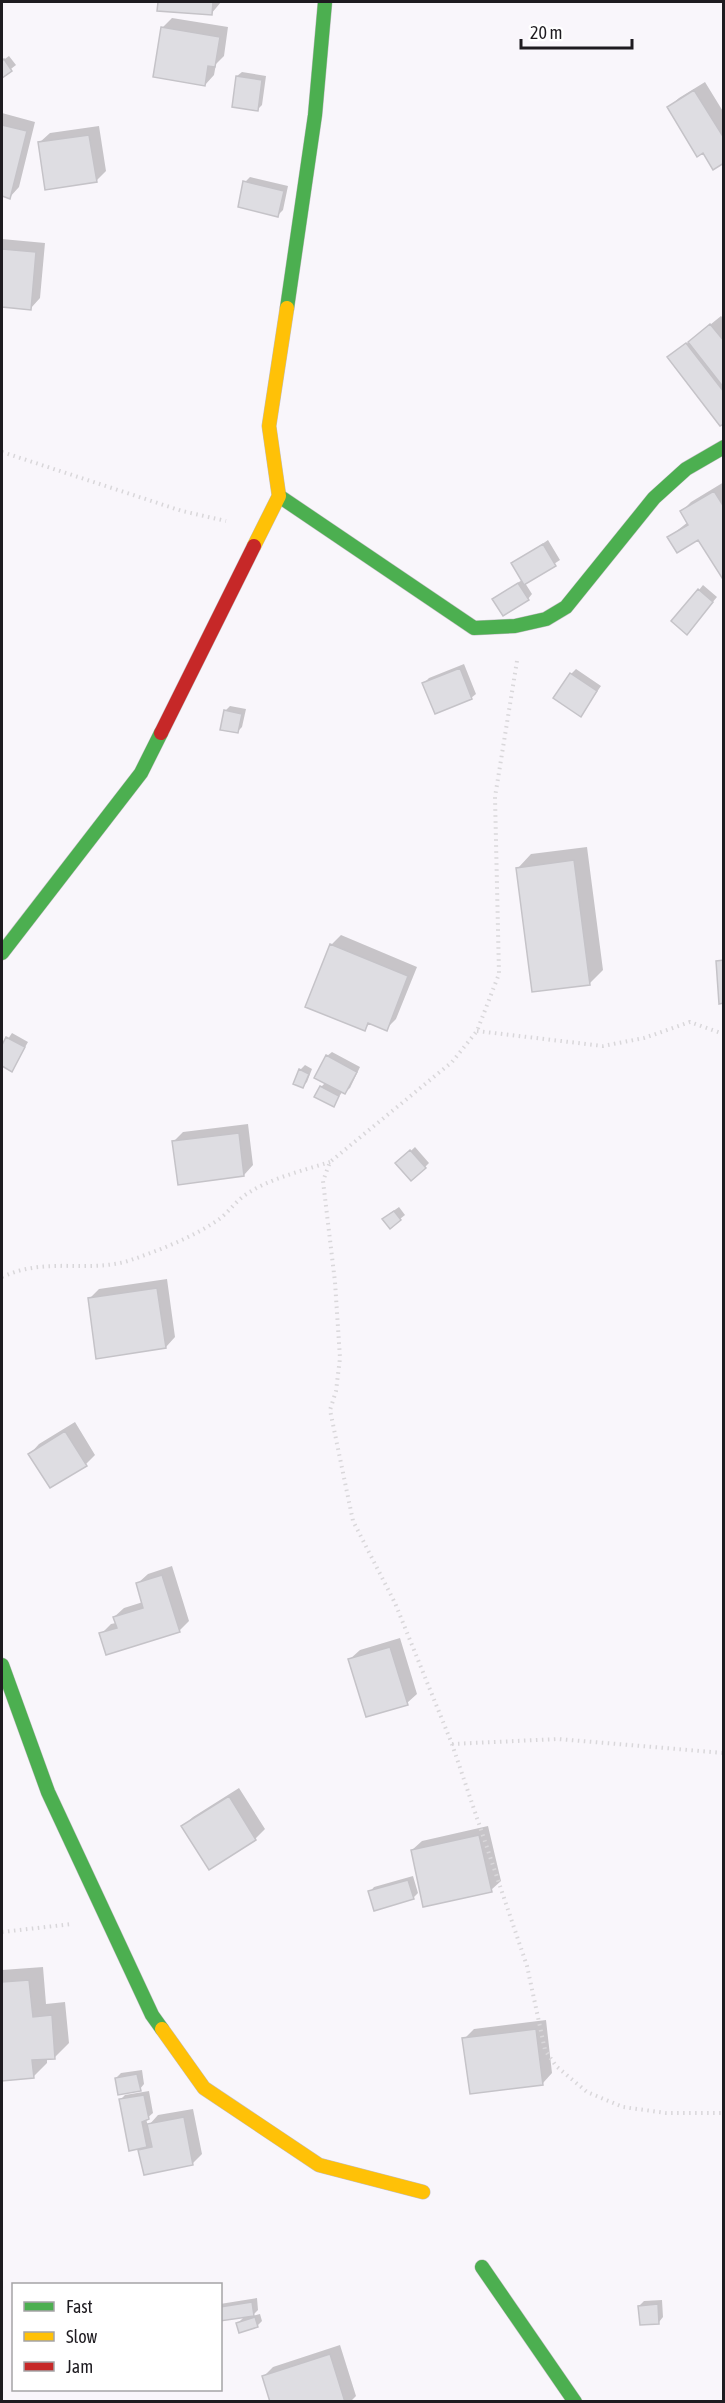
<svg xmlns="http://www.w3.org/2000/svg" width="725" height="2403" viewBox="0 0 725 2403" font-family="'Asap Condensed',sans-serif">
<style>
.shadow{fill:#0003}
.building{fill:#dedde2;stroke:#c5c3c8;stroke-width:1.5}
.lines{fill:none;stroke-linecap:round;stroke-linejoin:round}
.fast-casing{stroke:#c1bec2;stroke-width:15}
.slow-casing{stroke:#c1bec2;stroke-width:15}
.jam-casing{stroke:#c1bec2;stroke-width:15}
.path{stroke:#d9d7da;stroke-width:4;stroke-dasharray:1.5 4.5;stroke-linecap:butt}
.fast{stroke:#4caf50;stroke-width:14}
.slow{stroke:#ffc107;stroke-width:14}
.jam{stroke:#c62828;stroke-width:14}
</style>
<rect width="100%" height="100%" fill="#f9f6fb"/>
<!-- shadow -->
<path class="shadow" d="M 159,2 L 221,2 L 211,14 L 159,9 Z
M 172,18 L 228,27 L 224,56 L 216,64 L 214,75 L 205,85 L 162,28 Z
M 9,56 L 16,65 L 2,76 L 2,61 Z
M 242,72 L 266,76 L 262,105 L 258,109 L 237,76 Z
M 705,82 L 724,113 L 724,161 L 703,151 L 669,107 L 679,98 Z
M 2,113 L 35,122 L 19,187 L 10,197 L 2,195 Z
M 99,126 L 106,171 L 96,181 L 40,142 L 50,133 Z
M 250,177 L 288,186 L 283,210 L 278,215 L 245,182 Z
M 2,239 L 45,243 L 40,298 L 31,308 L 2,305 Z
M 721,316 L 724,319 L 724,422 L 669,358 Z
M 724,482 L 724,578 L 699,538 L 669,537 L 688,522 L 681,512 L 691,502 Z
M 548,540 L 560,560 L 525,583 L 532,594 L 528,599 L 499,595 L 522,580 L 513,564 Z
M 703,585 L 717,597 L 691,628 L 699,590 Z
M 464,664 L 476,694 L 471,698 L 424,683 L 429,678 Z
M 576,669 L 601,686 L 581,715 L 571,674 Z
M 230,706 L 246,709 L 242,727 L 237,732 L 225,711 Z
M 587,847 L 603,970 L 589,984 L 518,868 L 531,854 Z
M 341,935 L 417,967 L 396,1019 L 386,1029 L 371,1022 L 364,1029 L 331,945 Z
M 12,1033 L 28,1042 L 12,1070 L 2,1064 L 2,1048 Z
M 332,1052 L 360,1067 L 350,1088 L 345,1092 L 343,1091 L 333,1105 L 321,1087 L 326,1082 L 327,1056 Z
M 305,1065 L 312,1069 L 307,1082 L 303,1086 L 300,1070 Z
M 248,1124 L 253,1165 L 244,1175 L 173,1142 L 183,1132 Z
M 415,1147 L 429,1163 L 425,1167 L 398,1163 Z
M 399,1207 L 405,1215 L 400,1219 L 389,1214 Z
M 167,1279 L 175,1337 L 166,1347 L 90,1298 L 99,1289 Z
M 75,1422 L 95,1455 L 86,1464 L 30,1454 L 39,1444 Z
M 172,1566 L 189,1621 L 179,1631 L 101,1634 L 111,1624 L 116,1623 L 114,1617 L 124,1608 L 143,1602 L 138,1583 L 148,1574 Z
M 400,1638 L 417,1694 L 407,1703 L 350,1659 L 360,1650 Z
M 239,1788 L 265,1829 L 255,1839 L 210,1868 L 183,1826 L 193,1817 Z
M 488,1826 L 501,1881 L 491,1890 L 412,1850 L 422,1841 Z
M 413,1876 L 418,1893 L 413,1898 L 370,1892 L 374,1887 Z
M 43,1967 L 46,2004 L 65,2002 L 69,2043 L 55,2057 L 47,2058 L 47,2063 L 33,2077 L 2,2079 L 2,1970 Z
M 546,2020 L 552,2073 L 543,2083 L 464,2039 L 474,2029 Z
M 142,2070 L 144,2084 L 140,2089 L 116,2078 L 121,2073 Z
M 149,2091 L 153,2113 L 146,2119 L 148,2126 L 158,2115 L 193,2109 L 202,2154 L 192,2164 L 140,2150 L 144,2146 L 120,2100 L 125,2095 Z
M 257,2298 L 258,2310 L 252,2316 L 260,2314 L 262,2321 L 257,2326 L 238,2323 L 245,2316 L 220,2319 L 220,2304 Z
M 662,2300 L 663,2317 L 659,2322 L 639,2306 L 644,2301 Z
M 340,2345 L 356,2396 L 350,2402 L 271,2402 L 263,2377 L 273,2367 Z"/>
<!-- building -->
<path class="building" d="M 158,2 L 213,2 L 212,15 L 157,11 Z
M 161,27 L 220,37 L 215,67 L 208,66 L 205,86 L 153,77 Z
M 4,59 L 12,71 L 2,78 L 2,61 Z
M 236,76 L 262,80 L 258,111 L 232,107 Z
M 694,90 L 724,138 L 724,163 L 713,170 L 703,153 L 697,157 L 667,107 Z
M 2,125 L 27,131 L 10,199 L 2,196 Z
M 89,135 L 97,182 L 45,190 L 38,142 Z
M 243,181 L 284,191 L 278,217 L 238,207 Z
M 2,249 L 36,252 L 31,310 L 2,307 Z
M 710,324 L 724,341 L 724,388 L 688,342 Z
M 686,343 L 724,392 L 724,424 L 720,426 L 667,357 Z
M 714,491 L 724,507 L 724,581 L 698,540 L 677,553 L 667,537 L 688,525 L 680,511 Z
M 543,544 L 556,566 L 524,585 L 511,563 Z
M 518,583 L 529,600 L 503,616 L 492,599 Z
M 698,589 L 713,602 L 687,635 L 671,621 Z
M 460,668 L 472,699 L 435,714 L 422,683 Z
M 570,673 L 597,691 L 581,717 L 553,698 Z
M 224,710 L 242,714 L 238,733 L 220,730 Z
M 574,860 L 590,985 L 532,992 L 516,868 Z
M 330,944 L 408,976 L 387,1031 L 368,1023 L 365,1031 L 305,1007 Z
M 724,960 L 724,1003 L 719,1004 L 716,961 Z
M 6,1037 L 25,1047 L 12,1072 L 2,1066 L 2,1045 Z
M 326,1055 L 357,1072 L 345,1094 L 314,1078 Z
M 299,1069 L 309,1074 L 303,1088 L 293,1084 Z
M 320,1086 L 339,1096 L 334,1107 L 314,1097 Z
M 239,1133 L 244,1176 L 178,1185 L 172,1141 Z
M 410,1150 L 426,1168 L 411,1181 L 395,1163 Z
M 394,1211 L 401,1220 L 390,1229 L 382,1219 Z
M 157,1288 L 166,1348 L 96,1359 L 88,1298 Z
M 65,1431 L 87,1466 L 50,1488 L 28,1454 Z
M 162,1575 L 180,1632 L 106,1655 L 99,1633 L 117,1628 L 113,1617 L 143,1608 L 136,1583 Z
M 390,1647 L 408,1705 L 366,1717 L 348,1659 Z
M 229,1796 L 256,1840 L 209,1870 L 181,1826 Z
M 479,1835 L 492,1892 L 423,1907 L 411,1850 Z
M 408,1880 L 414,1899 L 374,1911 L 368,1891 Z
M 29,1980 L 33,2017 L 52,2015 L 55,2059 L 32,2060 L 34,2078 L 2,2081 L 2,1982 Z
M 536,2029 L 543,2085 L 470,2094 L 462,2038 Z
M 137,2074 L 141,2091 L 118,2095 L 115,2078 Z
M 144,2095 L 149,2119 L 142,2122 L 147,2147 L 129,2151 L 119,2099 Z
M 184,2117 L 193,2165 L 144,2175 L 138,2150 L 152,2147 L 147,2124 Z
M 252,2302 L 254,2316 L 220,2321 L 220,2307 Z
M 658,2304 L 659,2324 L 640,2325 L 638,2306 Z
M 255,2317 L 258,2327 L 239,2333 L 236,2323 Z
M 330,2354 L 345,2402 L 270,2402 L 262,2376 Z"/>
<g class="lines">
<defs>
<path id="fast" d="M 287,308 L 315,115 L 325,2
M 279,496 L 474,628 L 515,626 L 546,619 L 566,607 L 654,498 L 686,469 L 724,447
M 2,953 L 141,773 L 161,733
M 2,1665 L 48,1792 L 152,2015 L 162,2029
M 482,2267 L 575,2402"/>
<path id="slow" d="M 254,546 L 279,496 L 269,426 L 287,308
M 162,2029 L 204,2088 L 319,2165 L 423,2192"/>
<path id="jam" d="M 161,733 L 254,546"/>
</defs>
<!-- fast casing -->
<use href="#fast" class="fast-casing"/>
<!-- slow casing -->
<use href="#slow" class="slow-casing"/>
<!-- jam casing -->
<use href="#jam" class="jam-casing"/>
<!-- path -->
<path class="path" d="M 2,452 L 182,511 L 226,521
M 517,661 L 495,797 L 499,974 L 477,1031 L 452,1062 L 330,1162 L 323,1181 L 335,1282 L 340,1358 L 336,1391 L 330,1410 L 353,1521 L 395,1603 L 452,1744 L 527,1966 L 545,2050 L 556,2066 L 587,2092 L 623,2107 L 666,2113 L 724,2113
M 477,1031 L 603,1046 L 644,1038 L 690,1022 L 724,1034
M 2,1277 C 47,1256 89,1274 131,1260 C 160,1250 193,1237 218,1220 C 228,1213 235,1202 245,1195 C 270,1178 302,1171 330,1162
M 452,1744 L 558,1739 L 724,1753
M 2,1932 L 72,1924"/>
<!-- fast -->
<use href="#fast" class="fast"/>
<!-- slow -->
<use href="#slow" class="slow"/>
<!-- jam -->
<use href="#jam" class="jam"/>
</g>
<!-- border -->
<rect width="725" height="2403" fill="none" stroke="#1e1b20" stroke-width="6"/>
<!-- legend -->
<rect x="12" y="2283" width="210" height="108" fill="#ffffff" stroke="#a5a4a6" stroke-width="1.5"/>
<rect x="24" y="2302" width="30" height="9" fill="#4caf50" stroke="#a5a4a6" stroke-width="1.5"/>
<text x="66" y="2313" font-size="18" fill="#1e1b20">Fast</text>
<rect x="24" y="2332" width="30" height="9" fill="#ffc107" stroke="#a5a4a6" stroke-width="1.5"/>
<text x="66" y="2343" font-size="18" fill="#1e1b20">Slow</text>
<rect x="24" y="2362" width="30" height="9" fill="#c62828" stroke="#a5a4a6" stroke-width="1.5"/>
<text x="66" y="2373" font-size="18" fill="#1e1b20">Jam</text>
<!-- scale -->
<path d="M521 39v9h111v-9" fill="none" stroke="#1e1b20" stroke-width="3"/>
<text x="530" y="39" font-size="18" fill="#1e1b20" stroke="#ffffff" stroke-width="4.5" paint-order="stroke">20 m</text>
</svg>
